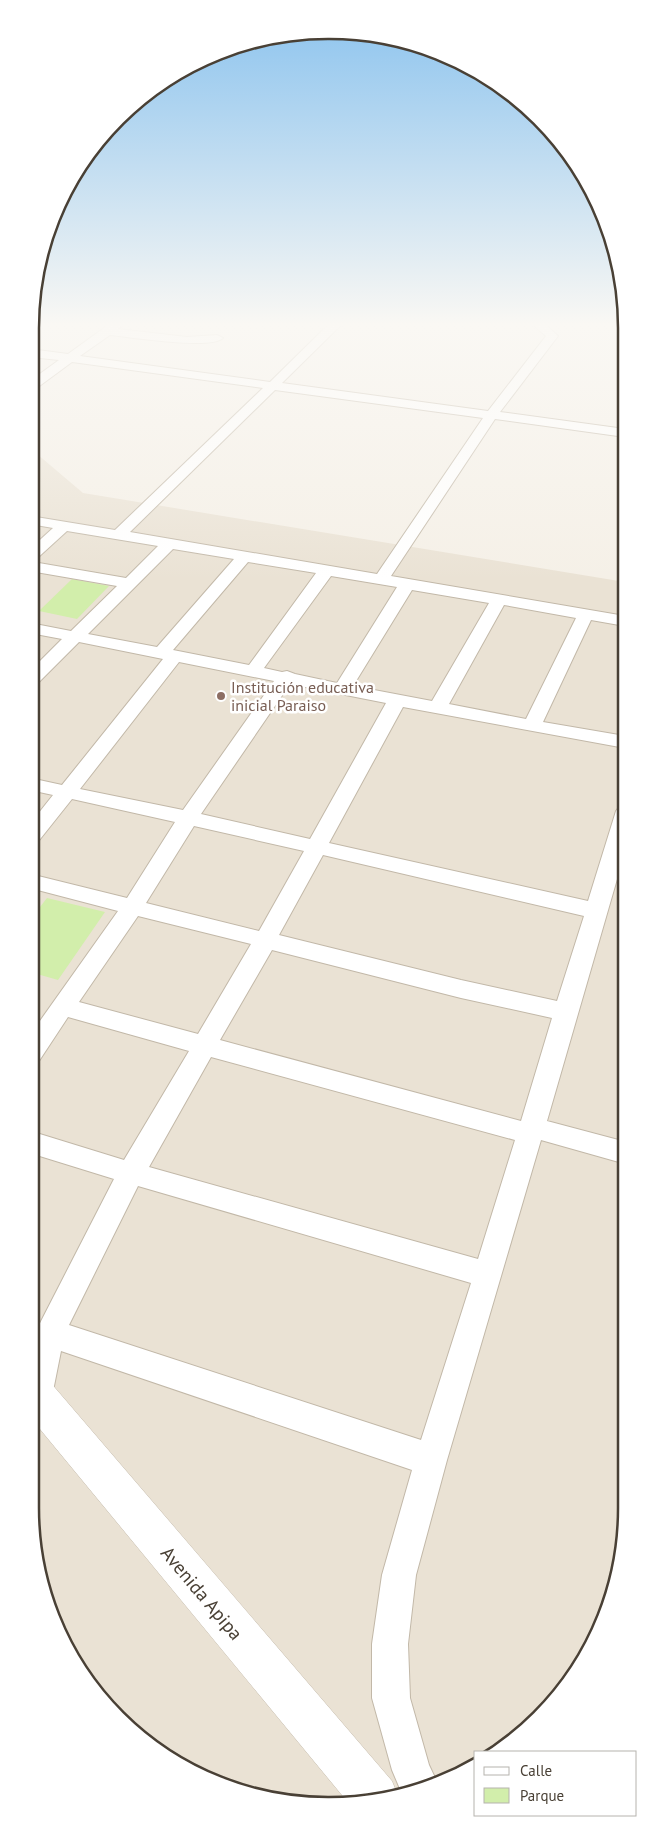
<svg xmlns="http://www.w3.org/2000/svg" width="657" height="1836" viewBox="0 0 657 1836" font-family="'PT Sans',sans-serif">
<style>
.residential{fill:#eae2d4}
.green{fill:#d2eeab}
.lines{fill:none;stroke-linecap:round;stroke-linejoin:round}
.minor-casing{stroke:#c2b8a8;stroke-width:2}
.tertiary-casing{stroke:#c2b8a8;stroke-width:1}
.minor{fill:#fff;fill-rule:evenodd}
.tertiary{fill:#fff;fill-rule:evenodd}
.education-dot{fill:#8d6e63;stroke:#fff;stroke-width:2}
.labels{text-anchor:middle;dominant-baseline:central;stroke-width:5;stroke-linejoin:round;paint-order:stroke}
.education-label{font-size:16px;fill:#785e54;stroke:#fff;text-anchor:start}
.near-street-label{font-size:19px;fill:#494035;stroke:#fff}
.rim{fill:none;stroke:#494035;stroke-width:2.5}
</style>
<rect width="100%" height="100%" fill="#f5f0e7"/>
<!-- residential -->
<path class="residential" d="M 30,448 L 83,493 L 625,582 L 627,1507 L 617,1584 L 577,1674 L 498,1752 L 476,1752 L 476,1764 L 405,1796 L 290,1803 L 196,1775 L 104,1705 L 53,1621 L 30,1507 Z"/>
<!-- green -->
<path class="green" d="M 72,579 L 109,586 L 77,619 L 39,611 Z
M 47,898 L 105,912 L 58,980 L 30,972 L 30,920 Z"/>
<g class="lines">
<defs>
<path id="minor" d="M 111,323 L 125,323 L 118,329 L 187,337 L 217,335 L 223,338 C 211,350 130,337 110,335 L 80,356 L 270,382 L 330,323 L 343,323 L 282,383 L 488,411 L 546,336 L 531,323 L 544,323 L 558,336 L 500,412 L 625,429 L 625,437 L 495,419 L 391,576 L 625,616 L 625,626 L 591,620 L 543,722 L 625,736 L 625,748 L 403,707 L 329,843 L 588,901 L 616,811 L 619,807 L 626,805 L 626,848 L 547,1121 L 626,1142 L 626,1164 L 541,1140 L 447,1460 L 416,1575 L 408,1644 L 410,1698 L 429,1765 L 437,1782 L 405,1796 L 403,1796 L 392,1770 L 372,1698 L 372,1644 L 382,1575 L 412,1470 L 61,1351 L 52,1396 L 47,1407 L 36,1411 L 30,1409 L 30,1354 L 35,1333 L 114,1179 L 30,1153 L 30,1131 L 124,1160 L 189,1051 L 68,1017 L 39,1061 L 30,1064 L 30,1035 L 118,911 L 30,888 L 30,874 L 127,898 L 175,822 L 72,799 L 37,843 L 30,845 L 30,824 L 53,795 L 30,790 L 30,778 L 62,785 L 163,659 L 79,642 L 36,685 L 30,686 L 30,671 L 62,639 L 30,633 L 30,623 L 71,631 L 117,586 L 30,571 L 30,549 L 53,528 L 30,524 L 30,516 L 115,530 L 263,388 L 72,362 L 34,390 L 30,391 L 30,381 L 59,360 L 30,357 L 30,349 L 68,354 ZM 275,390 L 483,418 L 377,574 L 130,532 ZM 67,531 L 158,546 L 126,578 L 33,562 ZM 173,549 L 234,559 L 157,647 L 88,634 ZM 248,562 L 316,573 L 249,665 L 173,650 ZM 331,576 L 397,587 L 337,683 L 295,674 L 287,671 L 282,672 L 264,668 ZM 412,590 L 489,603 L 432,701 L 353,686 ZM 504,605 L 576,618 L 526,719 L 449,704 ZM 179,662 L 274,681 L 183,810 L 80,789 ZM 290,684 L 386,703 L 310,839 L 201,814 ZM 194,826 L 304,851 L 259,931 L 146,903 ZM 323,855 L 584,916 L 557,1001 L 461,980 L 279,935 ZM 138,916 L 251,944 L 198,1034 L 79,1002 ZM 272,950 L 461,998 L 552,1018 L 521,1121 L 220,1040 ZM 211,1057 L 515,1140 L 478,1259 L 149,1167 ZM 138,1186 L 471,1283 L 421,1440 L 69,1325 Z"/>
<path id="tertiary" d="M 30,1370 L 44,1375 L 392,1781 L 398,1796 L 346,1800 L 30,1417 Z"/>
</defs>
<!-- minor casing -->
<use href="#minor" class="minor-casing"/>
<!-- tertiary casing -->
<use href="#tertiary" class="tertiary-casing"/>
<!-- minor -->
<use href="#minor" class="minor"/>
<!-- tertiary -->
<use href="#tertiary" class="tertiary"/>
</g>
<!-- sky -->
<linearGradient id="sky" x2="0" y2="1"><stop stop-color="#89c2ee"/><stop offset="0.56" stop-color="#faf8f4"/><stop offset="1" stop-color="#faf8f4" stop-opacity="0"/></linearGradient>
<rect width="657" height="580" fill="url(#sky)"/>
<!-- markers -->
<circle class="education-dot" cx="221" cy="696" r="5"/>
<g class="labels">
<!-- education labels -->
<g class="education-label">
<text x="231" y="687">Institución educativa<tspan x="231" dy="18">inicial Paraiso</tspan></text>
</g>
<!-- near-street labels -->
<g class="near-street-label">
<text transform="translate(202 1593) rotate(50)">Avenida Apipa</text>
</g>
</g>
<!-- crop -->
<path d="M0 0H657V1836H0ZM328 39H329A289 289 0 0 1 618 328V1508A289 289 0 0 1 329 1797H328A289 289 0 0 1 39 1508V328A289 289 0 0 1 328 39Z" fill="#fff" fill-rule="evenodd"/>
<path class="rim" d="M328 39H329A289 289 0 0 1 618 328V1508A289 289 0 0 1 329 1797H328A289 289 0 0 1 39 1508V328A289 289 0 0 1 328 39Z"/>
<!-- legend -->
<rect x="474" y="1751" width="162" height="65" fill="#ffffff" stroke="#b6b3ae"/>
<rect x="484" y="1767" width="25" height="8" fill="#ffffff" stroke="#b6b3ae"/>
<text x="520" y="1776" font-size="15" fill="#494035">Calle</text>
<rect x="484" y="1788" width="25" height="15" fill="#d2eeab" stroke="#b6b3ae"/>
<text x="520" y="1801" font-size="15" fill="#494035">Parque</text>
</svg>
